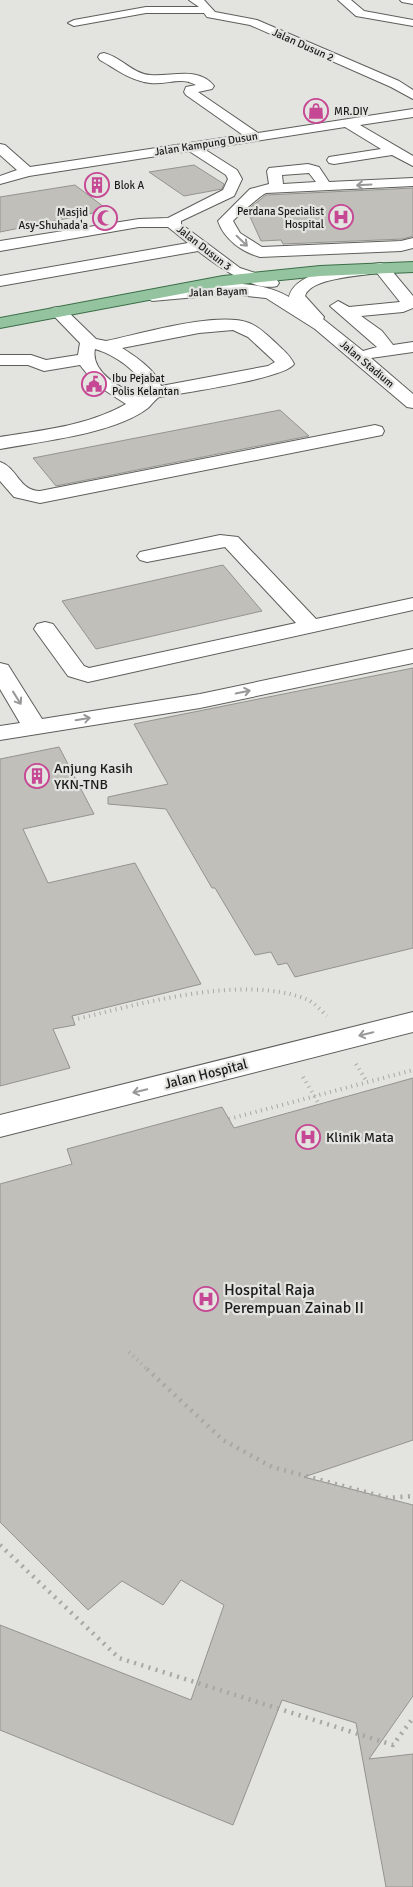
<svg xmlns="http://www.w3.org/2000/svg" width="413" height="1887" viewBox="0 0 413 1887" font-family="Signika,sans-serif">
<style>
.building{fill:#c0bfba;stroke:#94938f}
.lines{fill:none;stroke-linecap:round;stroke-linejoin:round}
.minor-casing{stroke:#5e5f5b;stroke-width:2}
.major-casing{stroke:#3b6e47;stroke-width:2}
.path-far1{stroke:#a7a7a4;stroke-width:4;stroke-dasharray:1 4.5;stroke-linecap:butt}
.path{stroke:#a7a7a4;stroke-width:4.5;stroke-dasharray:2 5.5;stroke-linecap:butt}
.minor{fill:#fff;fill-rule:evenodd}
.major{fill:#94c39f;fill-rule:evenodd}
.oneway{stroke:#989898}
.labels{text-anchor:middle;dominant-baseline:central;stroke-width:4.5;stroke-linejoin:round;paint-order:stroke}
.far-street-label{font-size:11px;fill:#1b1b1a;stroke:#e3e4e0}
.far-poi-label{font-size:11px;fill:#1b1b1a;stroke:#e3e4e0;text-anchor:start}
.poi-label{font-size:14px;fill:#1b1b1a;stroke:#e3e4e0;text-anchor:start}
.street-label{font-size:14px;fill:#1b1b1a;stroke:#e3e4e0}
.near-poi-label{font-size:16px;fill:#1b1b1a;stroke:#e3e4e0;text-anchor:start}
</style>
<rect width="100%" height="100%" fill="#e3e4e0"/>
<!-- building -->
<path class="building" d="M 194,165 L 224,184 L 222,189 L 184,196 L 149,172 Z
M 75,185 L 108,210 L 0,232 L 0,197 Z
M 413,188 L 413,236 L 403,239 L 283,244 L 281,240 L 261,241 L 247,210 L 266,195 Z
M 280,410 L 309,436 L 56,486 L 33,458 Z
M 223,565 L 262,611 L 96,649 L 62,601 Z
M 413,668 L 413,948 L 295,977 L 287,963 L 278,965 L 271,952 L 255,955 L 215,888 L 212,888 L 166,809 L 108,804 L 108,797 L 168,784 L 134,724 Z
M 59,747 L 94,814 L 23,829 L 48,883 L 135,863 L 201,984 L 72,1016 L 75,1025 L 53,1029 L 70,1068 L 0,1086 L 0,759 Z
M 413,1078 L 413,1440 L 304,1477 L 413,1505 L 413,1696 L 369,1759 L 413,1754 L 413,1887 L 386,1887 L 356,1723 L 282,1700 L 233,1825 L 0,1730 L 0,1625 L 191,1700 L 224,1605 L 181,1580 L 163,1605 L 122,1581 L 88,1610 L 0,1522 L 0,1184 L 72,1164 L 67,1149 L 222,1107 L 234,1128 Z"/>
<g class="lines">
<defs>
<path id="minor" d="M 189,0 L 204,0 L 215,12 L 257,20 L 399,81 L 413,90 L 413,99 L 391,87 L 250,25 L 207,17 L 204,13 L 146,13 L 74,26 L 68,23 L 74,20 L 146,7 L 199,7 Z
M 338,0 L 351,0 L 364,11 L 413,20 L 413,26 L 356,16 Z
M 400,0 L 413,0 L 413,4 L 402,2 Z
M 104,53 C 121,57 133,74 150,75 C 172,77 198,66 214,86 L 212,89 L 198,92 L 258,133 L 413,109 L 413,117 L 360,125 L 413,156 L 413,166 L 392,155 L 334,164 L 329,163 L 327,160 L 329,157 L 381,149 L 345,127 L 204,149 L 237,170 L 242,179 L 234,196 L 181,221 L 181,224 L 240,268 L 277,280 L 279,283 L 277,286 C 253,292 216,265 198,251 L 0,286 L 0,276 L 188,243 L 168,227 L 139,227 L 0,251 L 0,241 L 139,219 L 168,218 L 223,190 L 228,179 L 226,175 L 189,151 L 29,176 L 0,184 L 0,176 L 17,170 L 0,155 L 0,144 L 5,145 L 30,167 L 243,135 L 186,95 L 184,92 L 186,87 L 196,85 C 181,76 167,85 150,83 C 131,81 116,69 100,60 L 98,57 L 100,54 Z
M 308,164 L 319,167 L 329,182 L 413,178 L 413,186 L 266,193 C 261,195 237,216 233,221 L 240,233 L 262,247 L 401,241 L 413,238 L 413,248 L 401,251 L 260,257 C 242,252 224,239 218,221 L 250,189 L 269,184 L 267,171 L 269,168 ZM 309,173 L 316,182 L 283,184 L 282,175 Z
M 381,263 L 387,265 L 413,296 L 413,308 L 403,312 L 361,316 L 382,331 L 393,345 L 413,342 L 413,352 L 371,358 L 413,394 L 413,408 L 407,407 L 315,329 L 266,298 L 230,294 L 152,301 L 144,296 L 152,291 C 196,286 249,274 289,297 C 296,268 356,267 381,263 ZM 377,273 L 400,302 L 349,307 L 338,301 L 330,306 L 377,347 L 363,351 L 323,319 L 324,317 L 305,296 C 310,278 360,276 377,273 Z
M 58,307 L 64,308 L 96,339 L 106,341 C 141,334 217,311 249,323 C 260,327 269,337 277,344 C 283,350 290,355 294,364 C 284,379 182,393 159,397 C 155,400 151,405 148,408 C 114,434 42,441 0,449 L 0,437 C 43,430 87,426 126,404 L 95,384 L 80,365 L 44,371 L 28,365 L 0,365 L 0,355 L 31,355 L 46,360 L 78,355 L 80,343 L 50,312 L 52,308 ZM 233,330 L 248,337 L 275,362 L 268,366 L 161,386 C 157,371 135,356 122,348 L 199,333 ZM 95,349 C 113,354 142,372 144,391 L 138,396 C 121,388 90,372 95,349 Z
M 375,425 L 382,427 L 384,431 L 382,435 L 40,503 L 14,497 L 0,481 L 0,462 C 17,467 19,491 40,491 Z
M 220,535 L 238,537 L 316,619 L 413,598 L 413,610 L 88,682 L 68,676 L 34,629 L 37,624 L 45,622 L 53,624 L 84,666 L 89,668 L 296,623 L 225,547 L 147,562 L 140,560 L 137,556 L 140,552 Z
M 413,649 L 413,663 L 200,708 L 0,740 L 0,726 L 20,723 L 0,689 L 0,663 L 8,665 L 42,719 L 200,694 Z
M 413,1012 L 413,1032 L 0,1137 L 0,1115 Z"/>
<path id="major" d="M 413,262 L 413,272 L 320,276 L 223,286 L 0,328 L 0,318 L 223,276 L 320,266 Z"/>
</defs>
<!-- minor casing -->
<use href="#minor" class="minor-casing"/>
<!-- major casing -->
<use href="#major" class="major-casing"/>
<!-- path-far1 -->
<path class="path-far1" d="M 73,1020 C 139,1004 242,974 306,999 C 314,1002 321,1011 327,1016
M 356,1064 L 367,1082
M 303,1077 L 319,1104
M 229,1119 L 413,1070
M 129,1352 L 148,1370"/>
<!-- path -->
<path class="path" d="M 147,1369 L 223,1440 L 272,1467 L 388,1498 L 413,1496
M 0,1545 L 119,1658 L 393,1745 L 413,1718"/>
<!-- minor -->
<use href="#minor" class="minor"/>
<!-- major -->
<use href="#major" class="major"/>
</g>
<!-- one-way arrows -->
<defs><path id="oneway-shaft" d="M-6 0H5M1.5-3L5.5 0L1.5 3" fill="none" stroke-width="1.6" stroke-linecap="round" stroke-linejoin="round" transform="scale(1.25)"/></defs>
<g class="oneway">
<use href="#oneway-shaft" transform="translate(364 185) rotate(177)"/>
<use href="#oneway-shaft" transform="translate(242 241) rotate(44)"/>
<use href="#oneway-shaft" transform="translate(243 692) rotate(-12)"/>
<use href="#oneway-shaft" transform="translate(17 698) rotate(58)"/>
<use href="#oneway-shaft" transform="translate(83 719) rotate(-9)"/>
<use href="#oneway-shaft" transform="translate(366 1034) rotate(166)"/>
<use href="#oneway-shaft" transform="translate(140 1091) rotate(166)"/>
</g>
<!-- icons -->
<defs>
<symbol id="shop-ring" viewBox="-11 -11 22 22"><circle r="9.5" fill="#e3e4e0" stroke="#c64794" stroke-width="1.5"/><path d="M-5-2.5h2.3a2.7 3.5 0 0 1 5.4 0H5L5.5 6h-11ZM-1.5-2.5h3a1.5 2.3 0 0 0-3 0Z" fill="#c64794"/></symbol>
<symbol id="building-ring" viewBox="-11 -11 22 22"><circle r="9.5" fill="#e3e4e0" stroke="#c64794" stroke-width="1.5"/><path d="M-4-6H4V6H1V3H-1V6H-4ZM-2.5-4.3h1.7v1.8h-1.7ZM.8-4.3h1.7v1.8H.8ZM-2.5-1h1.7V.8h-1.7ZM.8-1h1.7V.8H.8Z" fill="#c64794"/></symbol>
<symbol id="hospital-ring" viewBox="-11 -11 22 22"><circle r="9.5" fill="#e3e4e0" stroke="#c64794" stroke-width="1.5"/><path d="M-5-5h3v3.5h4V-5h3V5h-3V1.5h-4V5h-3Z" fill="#c64794"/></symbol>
<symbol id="mosque-ring" viewBox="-11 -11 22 22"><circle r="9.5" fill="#e3e4e0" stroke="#c64794" stroke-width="1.5"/><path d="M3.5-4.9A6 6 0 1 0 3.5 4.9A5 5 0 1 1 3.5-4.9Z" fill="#c64794"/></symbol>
<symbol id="civic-ring" viewBox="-11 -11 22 22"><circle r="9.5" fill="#e3e4e0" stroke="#c64794" stroke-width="1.5"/><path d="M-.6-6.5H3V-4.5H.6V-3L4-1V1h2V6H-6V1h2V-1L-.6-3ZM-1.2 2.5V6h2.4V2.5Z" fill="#c64794"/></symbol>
</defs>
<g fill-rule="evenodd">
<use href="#shop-ring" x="302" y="97" width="28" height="28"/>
<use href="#building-ring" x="83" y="171" width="28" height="28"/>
<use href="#hospital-ring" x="327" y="203" width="28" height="28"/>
<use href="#mosque-ring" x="91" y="204" width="28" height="28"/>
<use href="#civic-ring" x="80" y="370" width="28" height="28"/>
<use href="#building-ring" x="23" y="762" width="28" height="28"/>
<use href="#hospital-ring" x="294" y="1123" width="28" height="28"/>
<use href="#hospital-ring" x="192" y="1285" width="28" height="28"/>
</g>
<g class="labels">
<!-- far-street labels -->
<g class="far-street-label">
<text transform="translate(303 45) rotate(24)">Jalan Dusun 2</text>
<text transform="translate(206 144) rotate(-9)">Jalan Kampung Dusun</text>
<text transform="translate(204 248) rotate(38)">Jalan Dusun 3</text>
<text transform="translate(218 292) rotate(-2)">Jalan Bayam</text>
<text transform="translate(367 364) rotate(40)">Jalan Stadium</text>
</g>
<!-- far-poi labels -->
<g class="far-poi-label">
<text x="334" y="111">MR.DIY</text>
<text x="114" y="185">Blok A</text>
<text x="324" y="211" text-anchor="end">Perdana Specialist<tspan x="324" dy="13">Hospital</tspan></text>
<text x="88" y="212" text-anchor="end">Masjid<tspan x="88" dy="13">Asy-Shuhada'a</tspan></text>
<text x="112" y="378">Ibu Pejabat<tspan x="112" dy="13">Polis Kelantan</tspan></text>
</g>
<!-- poi labels -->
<g class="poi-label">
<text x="54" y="768">Anjung Kasih<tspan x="54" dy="16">YKN-TNB</tspan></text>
<text x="326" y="1137">Klinik Mata</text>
</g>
<!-- street labels -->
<g class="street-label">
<text transform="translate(206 1074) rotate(-14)">Jalan Hospital</text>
</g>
<!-- near-poi labels -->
<g class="near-poi-label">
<text x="224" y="1290">Hospital Raja<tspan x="224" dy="18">Perempuan Zainab II</tspan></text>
</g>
</g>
</svg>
